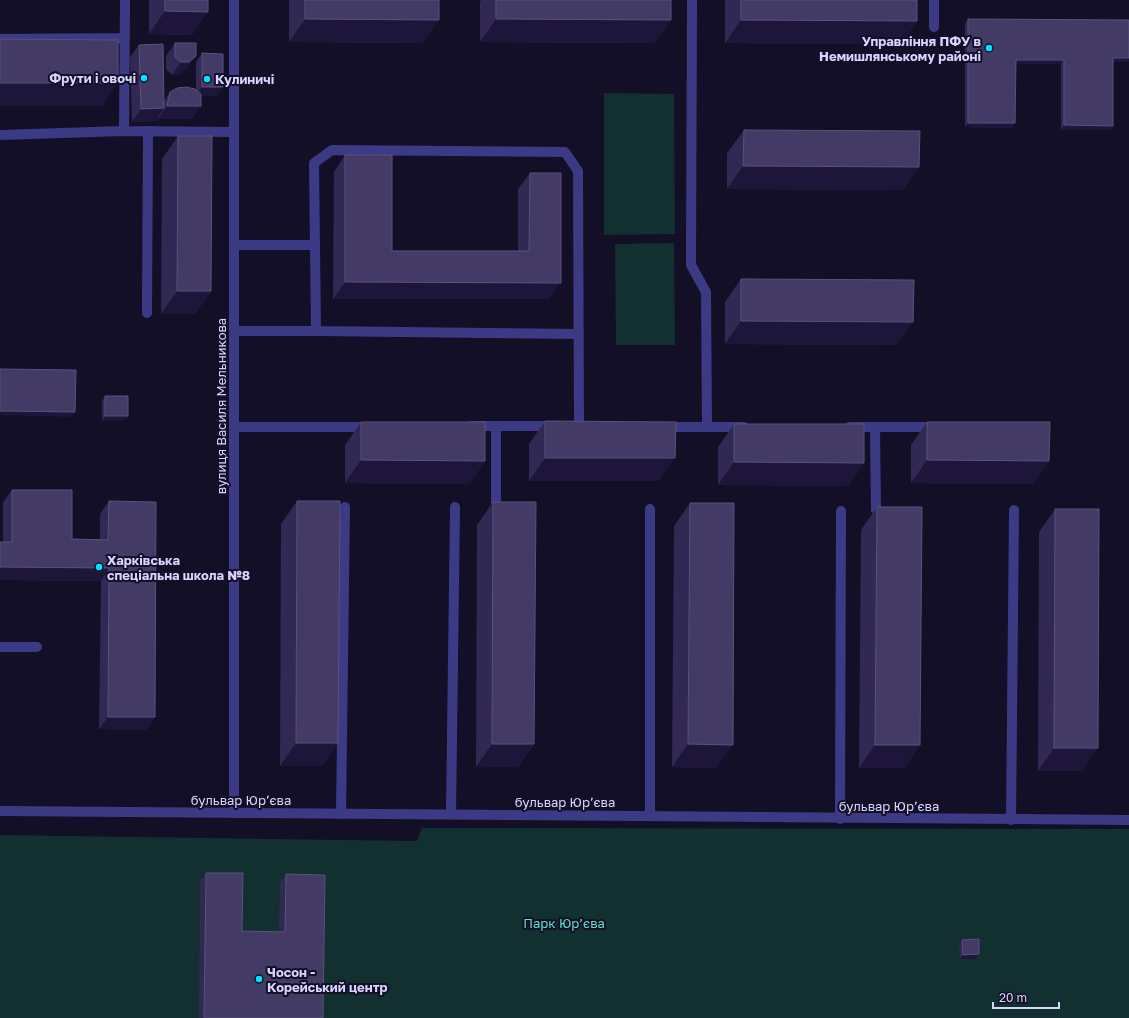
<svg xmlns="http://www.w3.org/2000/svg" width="1129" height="1018" viewBox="0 0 1129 1018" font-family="'Golos Text',sans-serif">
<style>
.green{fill:#12302f}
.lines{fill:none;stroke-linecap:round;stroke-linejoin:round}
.service{stroke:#3d3a85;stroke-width:10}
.minor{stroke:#3d3a85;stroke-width:10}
.tertiary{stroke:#3d3a85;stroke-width:10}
.wall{fill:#312854}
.shaded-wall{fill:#1d163a}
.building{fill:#433a66;stroke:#5a527e}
.poi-dot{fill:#00e5ff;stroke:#130f26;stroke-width:1.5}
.labels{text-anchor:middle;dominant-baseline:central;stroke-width:4;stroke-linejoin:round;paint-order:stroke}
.poi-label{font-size:13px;font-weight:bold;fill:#d9d4ff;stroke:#130f26;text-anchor:start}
.street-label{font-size:13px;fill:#d9d4ff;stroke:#130f26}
.park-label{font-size:13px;fill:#5fe0c0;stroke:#130f26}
</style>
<rect width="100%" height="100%" fill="#130f26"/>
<!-- green -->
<path class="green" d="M 604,93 L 674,94 L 675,234 L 604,235 Z
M 674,243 L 675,345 L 616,345 L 615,244 Z
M 422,828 L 1129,829 L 1129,1018 L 0,1018 L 0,835 L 417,841 Z"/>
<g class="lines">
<!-- service -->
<path class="service" d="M 692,0 L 691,265 L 706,292 L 707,427
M 934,0 L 934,27
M 0,39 L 125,38
M 124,131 L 125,0
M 0,135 L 124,131 L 234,132
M 234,245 L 315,245
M 147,313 L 148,131
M 234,331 L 316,331 L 314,163 L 332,150 L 565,152 L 578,171 L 579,427
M 316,331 L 578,334
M 472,426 L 554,426
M 496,426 L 496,508
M 234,427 L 370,427
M 662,427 L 744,427
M 850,427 L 936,427
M 875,427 L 876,510
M 650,509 L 650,816
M 0,647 L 37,647
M 341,814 L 345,507
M 451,814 L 455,507
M 840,819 L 841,511
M 1011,820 L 1014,510"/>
<!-- minor -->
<path class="minor" d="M 234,813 L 234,0"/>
<!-- tertiary -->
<path class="tertiary" d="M 0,811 L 1129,820"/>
</g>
<!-- wall -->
<path class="wall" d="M 149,0 L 208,0 L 192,35 L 149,34 Z
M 289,0 L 439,0 L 423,43 L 289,42 Z
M 481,0 L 671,0 L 671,20 L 654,43 L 480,42 L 480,2 Z
M 725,0 L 917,0 L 917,21 L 901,44 L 725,43 Z
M 968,19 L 1129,62 L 1113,62 L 1113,126 L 1110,130 L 1061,130 L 1061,64 L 1016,64 L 1012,128 L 965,127 L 965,24 Z
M 175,43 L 187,68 L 180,74 L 172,75 L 166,69 L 166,56 Z
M 139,45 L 164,101 L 170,92 L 196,90 L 196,62 L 202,53 L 217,96 L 201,95 L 201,106 L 192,119 L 158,119 L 159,116 L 155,121 L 132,122 L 130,57 Z
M 744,130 L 919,167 L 903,190 L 727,189 L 727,153 Z
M 178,136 L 211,291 L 195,314 L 161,314 L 162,159 Z
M 345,155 L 392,251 L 518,251 L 518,189 L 530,173 L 549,299 L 333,299 L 334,172 Z
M 741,279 L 897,345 L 725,344 L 725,302 Z
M 105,396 L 128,416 L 125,420 L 102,421 L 102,401 Z
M 545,421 L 659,481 L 529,481 L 529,444 Z
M 361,422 L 485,461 L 469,484 L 345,483 L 345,445 Z
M 927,422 L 1049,461 L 1033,484 L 911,483 L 911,445 Z
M 734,424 L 864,463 L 848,486 L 718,485 L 718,447 Z
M 12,490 L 72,539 L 100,539 L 100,514 L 109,501 L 155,717 L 146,730 L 99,729 L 101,581 L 0,580 L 0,542 L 3,542 L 3,502 Z
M 297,501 L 338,743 L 322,766 L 280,766 L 281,524 Z
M 493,502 L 534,744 L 518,767 L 476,767 L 477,525 Z
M 690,503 L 716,768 L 672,767 L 674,526 Z
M 877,507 L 920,745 L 904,768 L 859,768 L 861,530 Z
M 1055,509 L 1082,771 L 1038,771 L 1039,532 Z
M 206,873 L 242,931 L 279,932 L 280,883 L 286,874 L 323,1018 L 199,1018 L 200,881 Z
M 962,940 L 976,959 L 960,959 L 959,944 Z"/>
<!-- shaded-wall -->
<path class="shaded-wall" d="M 165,11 L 208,12 L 192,35 L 149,34 Z
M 305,19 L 439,20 L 423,43 L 289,42 Z
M 496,19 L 671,20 L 654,43 L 480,42 Z
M 741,20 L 917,21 L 901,44 L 725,43 Z
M 196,56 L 187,68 L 180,74 L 172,75 L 181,62 Z
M 1113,58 L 1129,58 L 1129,62 L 1110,62 Z
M 1016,60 L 1064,60 L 1061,64 L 1013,64 Z
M 0,83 L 118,83 L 102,106 L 0,106 Z
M 202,87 L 223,87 L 217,96 L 196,95 Z
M 167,106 L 201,106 L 192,119 L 158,119 Z
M 164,108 L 155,121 L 132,122 L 141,109 Z
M 968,123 L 1015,123 L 1012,128 L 965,127 Z
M 1064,125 L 1113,126 L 1110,130 L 1061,130 Z
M 743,166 L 919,167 L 903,190 L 727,189 Z
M 345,282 L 561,283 L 549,299 L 333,299 Z
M 177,291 L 211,291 L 195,314 L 161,314 Z
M 741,321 L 913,322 L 897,345 L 725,344 Z
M 0,411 L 75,412 L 72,417 L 0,415 Z
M 105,416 L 128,416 L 125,420 L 102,421 Z
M 545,458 L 675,458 L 659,481 L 529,481 Z
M 361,460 L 485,461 L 469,484 L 345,483 Z
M 927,460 L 1049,461 L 1033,484 L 911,483 Z
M 734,462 L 864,463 L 848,486 L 718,485 Z
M 0,567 L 109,568 L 101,581 L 0,580 Z
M 108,717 L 155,717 L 146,730 L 99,729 Z
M 296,743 L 338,743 L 322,766 L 280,766 Z
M 492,744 L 534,744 L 518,767 L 476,767 Z
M 688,744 L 733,745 L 716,768 L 672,767 Z
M 875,745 L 920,745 L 904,768 L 859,768 Z
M 1054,748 L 1098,748 L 1082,771 L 1038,771 Z
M 979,954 L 976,959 L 960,959 L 963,955 Z"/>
<!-- building -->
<path class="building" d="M 165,0 L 208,0 L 208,12 L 165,11 Z
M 305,0 L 439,0 L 439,20 L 305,19 Z
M 496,0 L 671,0 L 671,20 L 496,19 Z
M 741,0 L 917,0 L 917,21 L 741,20 Z
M 968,19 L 1129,20 L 1129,58 L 1113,58 L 1113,126 L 1064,125 L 1064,60 L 1016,60 L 1015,123 L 968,123 Z
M 0,39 L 118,40 L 118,83 L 0,83 Z
M 175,43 L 196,43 L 196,56 L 189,62 L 181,62 L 175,57 Z
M 163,44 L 164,108 L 141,109 L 139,45 Z
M 202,53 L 223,54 L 223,87 L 202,87 Z
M 186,87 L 195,89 L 201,94 L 201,106 L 167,106 L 170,92 L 177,88 Z
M 744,130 L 920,131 L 919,167 L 743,166 Z
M 178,136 L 212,136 L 211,291 L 177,291 Z
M 345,155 L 392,155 L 392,251 L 529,251 L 530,173 L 561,173 L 561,283 L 345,282 Z
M 741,279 L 914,280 L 913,322 L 741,321 Z
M 0,369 L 76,370 L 75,412 L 0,411 Z
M 105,396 L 128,396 L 128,416 L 105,416 Z
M 545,421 L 676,422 L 675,458 L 545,458 Z
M 361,422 L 485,422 L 485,461 L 361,460 Z
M 927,422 L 1050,422 L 1049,461 L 927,460 Z
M 734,424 L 864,424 L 864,463 L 734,462 Z
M 12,490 L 72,490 L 72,539 L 108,540 L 109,501 L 156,502 L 155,717 L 108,717 L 109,568 L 0,567 L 0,542 L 12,542 Z
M 297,501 L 340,501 L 338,743 L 296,743 Z
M 493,502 L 536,502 L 534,744 L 492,744 Z
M 690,503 L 734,503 L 733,745 L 688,744 Z
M 877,507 L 922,507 L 920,745 L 875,745 Z
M 1055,509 L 1099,509 L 1098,748 L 1054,748 Z
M 206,873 L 243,873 L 242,931 L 285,932 L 286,874 L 325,875 L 323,1018 L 204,1018 Z
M 979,939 L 979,954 L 963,955 L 962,940 Z"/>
<!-- markers -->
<g class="poi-dot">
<circle cx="989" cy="48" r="4"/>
<circle cx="144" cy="78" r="4"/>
<circle cx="207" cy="79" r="4"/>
<circle cx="99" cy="567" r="4"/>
<circle cx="259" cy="979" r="4"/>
</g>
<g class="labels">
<!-- poi labels -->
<g class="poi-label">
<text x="981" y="41" text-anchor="end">Управління ПФУ в<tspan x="981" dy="15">Немишлянському районі</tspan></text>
<text x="136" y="78" text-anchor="end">Фрути і овочі</text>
<text x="215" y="79">Кулиничі</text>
<text x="107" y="560">Харківська<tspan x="107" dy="15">спеціальна школа №8</tspan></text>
<text x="267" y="972">Чосон -<tspan x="267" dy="15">Корейський центр</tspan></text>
</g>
<!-- street labels -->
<g class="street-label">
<text transform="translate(221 406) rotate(-90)">вулиця Василя Мельникова</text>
<text x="241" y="800">бульвар Юрʼєва</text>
<text x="565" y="802">бульвар Юрʼєва</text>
<text x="889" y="806">бульвар Юрʼєва</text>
</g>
<!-- park labels -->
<g class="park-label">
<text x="564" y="923">Парк Юр’єва</text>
</g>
</g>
<!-- scale -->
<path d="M993 1002v6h66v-6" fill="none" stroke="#d9d4ff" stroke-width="2"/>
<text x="999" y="1002" font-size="12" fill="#d9d4ff" stroke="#130f26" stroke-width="3" paint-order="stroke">20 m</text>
</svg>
